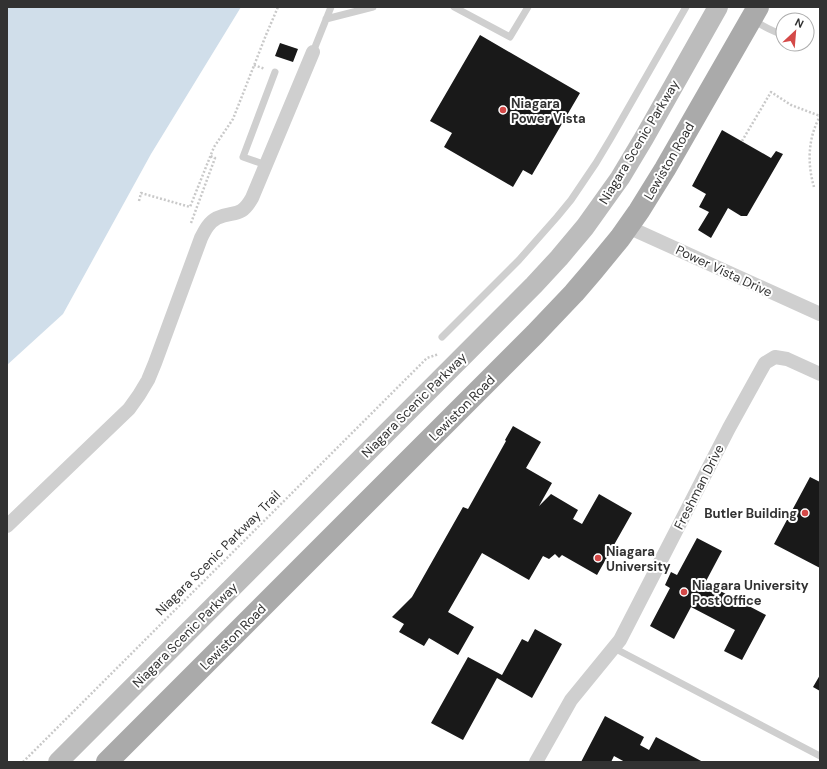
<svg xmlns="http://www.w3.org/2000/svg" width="827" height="769" viewBox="0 0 827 769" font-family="'DM Sans',sans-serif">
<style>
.water{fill:#d0deea}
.building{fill:#191919}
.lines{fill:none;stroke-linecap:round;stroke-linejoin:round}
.path{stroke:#c9c9c9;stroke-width:2.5;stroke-dasharray:2 2;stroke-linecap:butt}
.service{stroke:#cfcfcf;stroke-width:7}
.minor{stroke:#cfcfcf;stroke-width:14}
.secondary{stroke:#bcbcbc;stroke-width:20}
.primary{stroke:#aaa;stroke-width:22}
.poi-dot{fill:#d44948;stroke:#fff;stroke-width:1.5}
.labels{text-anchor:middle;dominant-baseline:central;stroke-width:4;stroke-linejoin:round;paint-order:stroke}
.poi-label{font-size:13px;font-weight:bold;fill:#323232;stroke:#fff;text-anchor:start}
.street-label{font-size:13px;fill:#323232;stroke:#fff}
</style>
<rect width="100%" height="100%" fill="#fff"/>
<!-- water -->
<path class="water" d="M 7,7 L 241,7 L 151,154 L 63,314 L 7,365 Z"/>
<!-- building -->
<path class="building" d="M 480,35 L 580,93 L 532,175 L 523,170 L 513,187 L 444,147 L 452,133 L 430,121 Z
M 280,43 L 298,49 L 293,62 L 275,56 Z
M 722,130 L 771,158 L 776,151 L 783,154 L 747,216 L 741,216 L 728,208 L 711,238 L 698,230 L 709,212 L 699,207 L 706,194 L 692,186 Z
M 513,426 L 541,442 L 526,468 L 552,483 L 539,506 L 551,494 L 578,510 L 573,519 L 582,524 L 599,494 L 632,513 L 597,575 L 562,555 L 559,558 L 555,554 L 549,559 L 543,556 L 529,580 L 482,553 L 448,612 L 474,627 L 458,655 L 429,638 L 424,646 L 399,632 L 404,624 L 392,617 L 412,597 L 463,507 L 468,509 L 506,441 L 505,440 Z
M 810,477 L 820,482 L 820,568 L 774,544 Z
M 697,538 L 722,551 L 705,583 L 766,615 L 742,660 L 724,651 L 735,630 L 691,607 L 674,639 L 650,626 L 670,588 L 665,585 L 671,572 L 677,575 Z
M 535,629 L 562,644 L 532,698 L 497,678 L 463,740 L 431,723 L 468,657 L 502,675 L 522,639 L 528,642 Z
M 820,675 L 820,691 L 813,687 Z
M 605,716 L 644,737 L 640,745 L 649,750 L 656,737 L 703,762 L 625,762 L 614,756 L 611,762 L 581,762 Z"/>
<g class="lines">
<!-- path -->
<path class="path" d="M 254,65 L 265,69
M 742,141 L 771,92 L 791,105 L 820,116
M 814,187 C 807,163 808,138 820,116
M 139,201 L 141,193 L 190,207 L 214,147 L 233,119 L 266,35 L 278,7
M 191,223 L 215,158 L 210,156
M 23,762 L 427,358 L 439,354"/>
<!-- service -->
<path class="service" d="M 454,7 L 510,37 L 528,7
M 326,19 L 373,7
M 753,20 C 762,25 772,32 783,34
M 313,52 L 331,7
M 266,165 L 243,157 L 275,72
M 442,337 L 519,260 L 557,217 L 571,200 L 596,163 L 611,138 L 686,7
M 614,648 L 820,756"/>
<!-- minor -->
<path class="minor" d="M 628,227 L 820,314
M 7,526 L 129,409 L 139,395 L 148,380 L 155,363 L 201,238 C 205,230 209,222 217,218 C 234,210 240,219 252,198 L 313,52
M 536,762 L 571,700 L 620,640 L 729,428 L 765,363 L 775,357 L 787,359 L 820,374"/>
<!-- secondary -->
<path class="secondary" d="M 58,762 L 534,285 L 559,258 L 585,227 L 620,178 L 644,138 L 718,7"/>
<!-- primary -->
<path class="primary" d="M 107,762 L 535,334 L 574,293 L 592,272 L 620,238 L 639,211 L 665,169 L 758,7"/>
</g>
<!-- markers -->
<g class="poi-dot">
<circle cx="503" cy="110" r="4"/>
<circle cx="805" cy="513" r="4"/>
<circle cx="598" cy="558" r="4"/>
<circle cx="684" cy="592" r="4"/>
</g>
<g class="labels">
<!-- poi labels -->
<g class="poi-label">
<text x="511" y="103">Niagara<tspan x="511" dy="15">Power Vista</tspan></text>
<text x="797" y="513" text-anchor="end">Butler Building</text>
<text x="606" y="551">Niagara<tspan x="606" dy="15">University</tspan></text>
<text x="692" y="585">Niagara University<tspan x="692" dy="15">Post Office</tspan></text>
</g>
<!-- street labels -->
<g class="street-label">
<text transform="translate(639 142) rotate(-59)">Niagara Scenic Parkway</text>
<text transform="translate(669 161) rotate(-60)">Lewiston Road</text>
<text transform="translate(724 271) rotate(25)">Power Vista Drive</text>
<text transform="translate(414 405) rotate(-45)">Niagara Scenic Parkway</text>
<text transform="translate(462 408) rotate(-45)">Lewiston Road</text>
<text transform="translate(699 487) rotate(-63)">Freshman Drive</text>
<text transform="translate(218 553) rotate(-45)">Niagara Scenic Parkway Trail</text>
<text transform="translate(185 635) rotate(-45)">Niagara Scenic Parkway</text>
<text transform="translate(233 637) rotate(-45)">Lewiston Road</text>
</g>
</g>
<!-- border -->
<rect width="827" height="769" fill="none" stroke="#323232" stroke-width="16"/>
<!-- north arrow -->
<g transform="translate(795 32) rotate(26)"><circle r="19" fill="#ffffff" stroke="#adadad"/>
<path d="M0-3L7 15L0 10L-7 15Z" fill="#d44948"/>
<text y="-6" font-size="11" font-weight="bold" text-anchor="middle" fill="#323232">N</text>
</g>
</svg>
